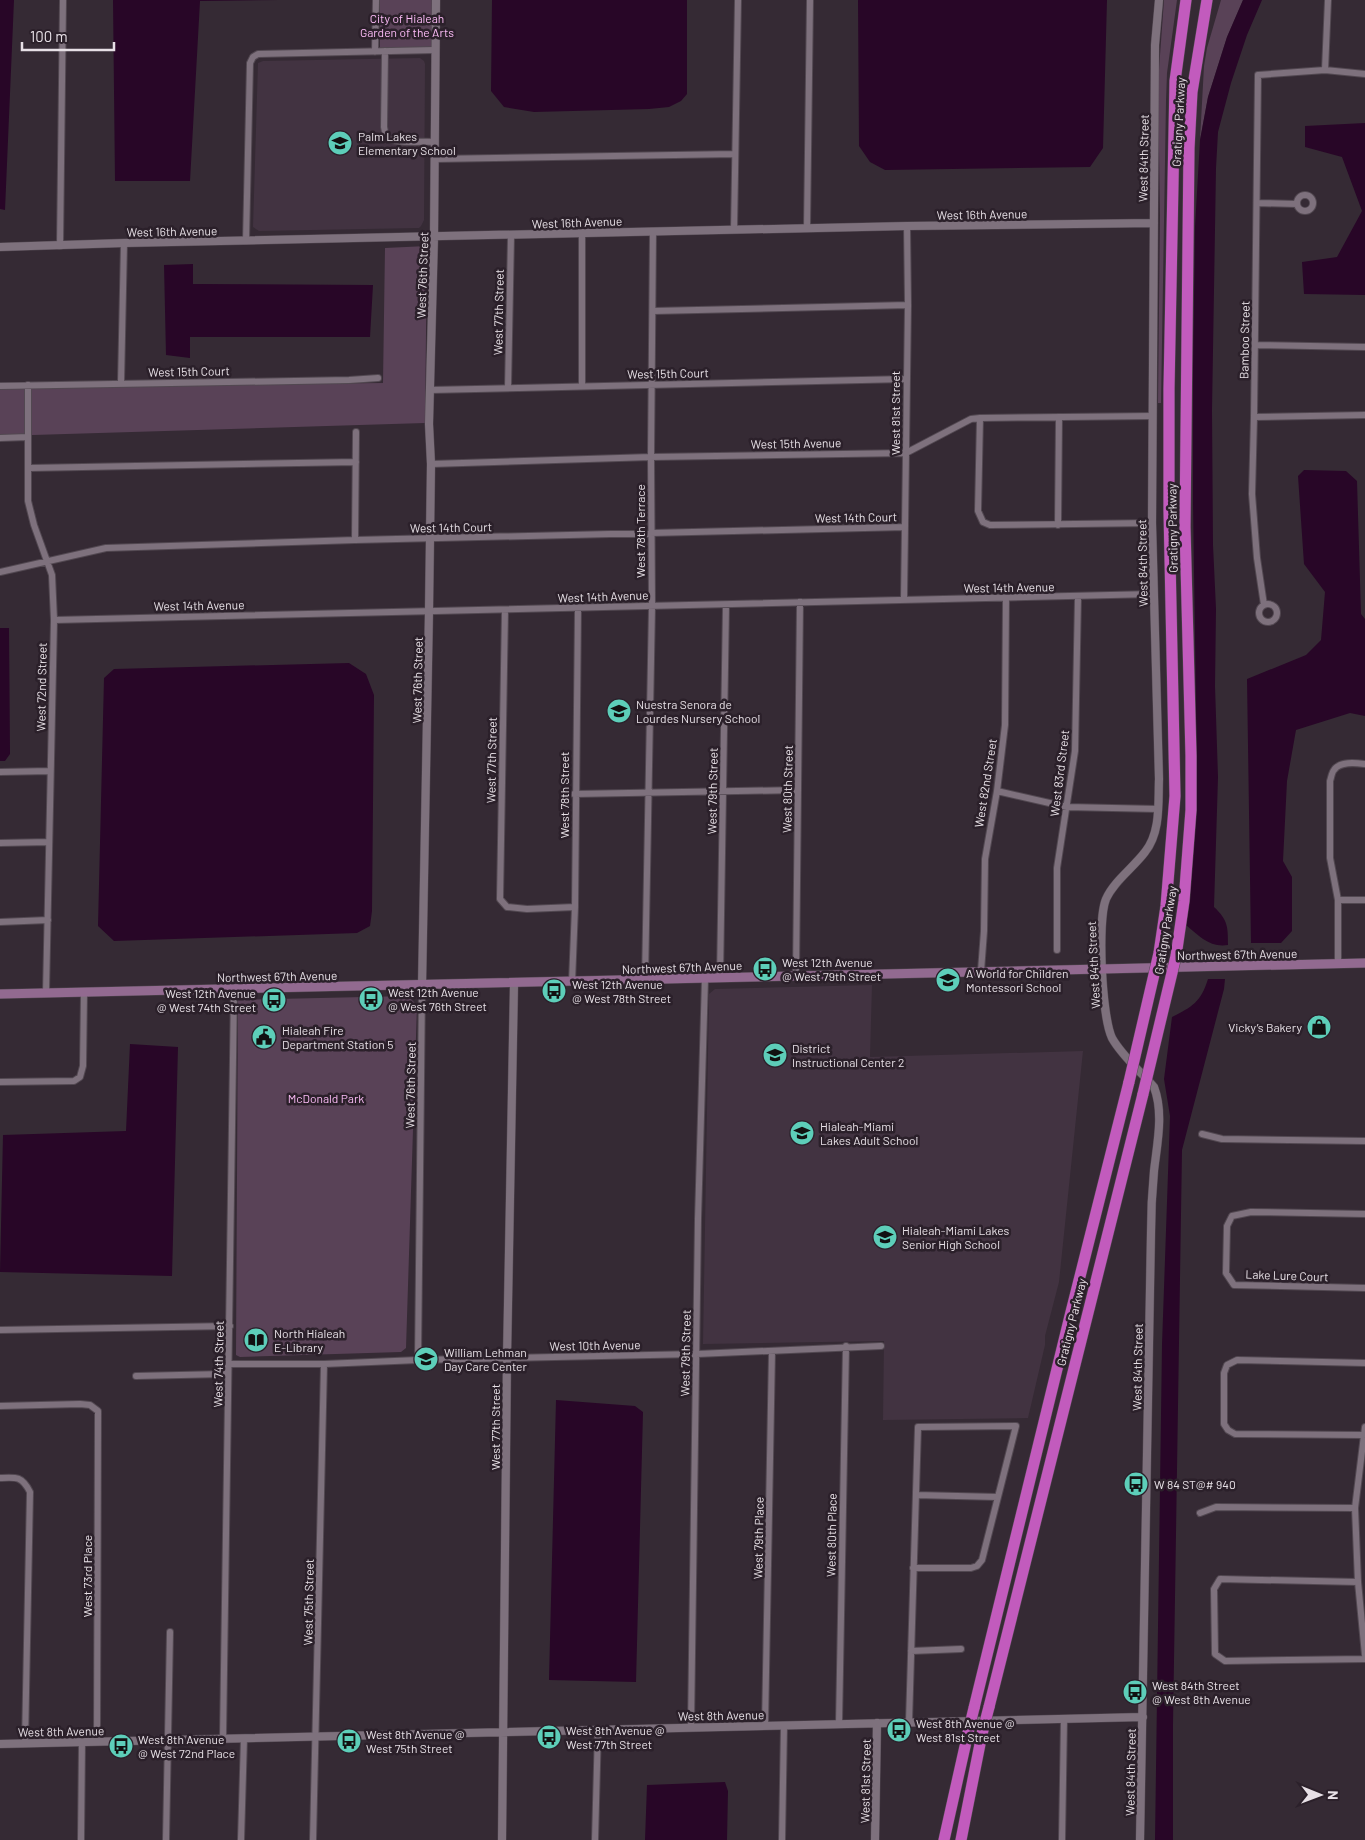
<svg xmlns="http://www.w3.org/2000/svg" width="1365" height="1840" viewBox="0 0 1365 1840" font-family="Barlow,sans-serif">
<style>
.built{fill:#423341}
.green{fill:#594257}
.water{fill:#280627}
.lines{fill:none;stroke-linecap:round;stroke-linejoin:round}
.minor-casing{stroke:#524851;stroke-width:8}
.tertiary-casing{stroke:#524851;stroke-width:9}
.secondary-casing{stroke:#524851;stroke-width:10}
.motorway-casing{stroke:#524851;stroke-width:12}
.minor{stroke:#7e717d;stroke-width:6}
.tertiary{stroke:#7e717d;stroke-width:8}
.secondary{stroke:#926a90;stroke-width:9}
.motorway{stroke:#c25bbd;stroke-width:11}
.motorway-bridge-casing{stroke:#524851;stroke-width:12;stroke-linecap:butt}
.motorway-bridge{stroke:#c25bbd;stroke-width:11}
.labels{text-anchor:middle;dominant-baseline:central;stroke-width:5;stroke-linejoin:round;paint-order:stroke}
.park-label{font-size:12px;fill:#fbbbf6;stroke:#2b202a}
.street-label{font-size:12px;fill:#e7e0e6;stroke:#2b202a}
.poi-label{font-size:12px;fill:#e7e0e6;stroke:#2b202a;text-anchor:start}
</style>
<rect width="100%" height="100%" fill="#352a34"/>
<!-- built -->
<path class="built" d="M 420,58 L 424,61 L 425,64 L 424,220 L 421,226 L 419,228 L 259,231 L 253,227 L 258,63 L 263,61 Z
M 872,985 L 870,1057 L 1083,1051 L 1059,1282 L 1045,1336 L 1045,1345 L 1028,1418 L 883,1420 L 884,1341 L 703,1344 L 709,994 L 715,989 Z"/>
<!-- green -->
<path class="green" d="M 380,0 L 433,0 L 433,50 L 380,50 Z
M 1164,0 L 1177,0 L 1167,73 L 1166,101 L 1161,403 L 1158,403 L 1160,215 L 1158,83 Z
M 1221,0 L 1243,0 L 1227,37 L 1208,97 L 1200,140 L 1204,66 L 1207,48 Z
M 427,246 L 425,423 L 0,436 L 0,387 L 383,383 L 385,248 Z
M 408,996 L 417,1005 L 406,1348 L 401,1352 L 240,1357 L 236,1355 L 238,1000 Z"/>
<!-- water -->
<path class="water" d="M 0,0 L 14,0 L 5,210 L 0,209 Z
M 113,0 L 280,0 L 200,1 L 190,181 L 115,181 Z
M 492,0 L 687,0 L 687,94 L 681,101 L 669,107 L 649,109 L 534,112 L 504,107 L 491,91 Z
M 858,0 L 1107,0 L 1103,148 L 1090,167 L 885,170 L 870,162 L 859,146 Z
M 1243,0 L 1262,0 L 1247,35 L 1231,83 L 1218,132 L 1216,168 L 1212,411 L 1213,545 L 1216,609 L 1215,686 L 1218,777 L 1214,907 C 1228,920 1228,927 1228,945 C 1210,948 1199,936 1186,925 L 1195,819 L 1197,773 L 1193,502 L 1193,369 L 1195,227 L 1200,140 L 1208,97 L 1227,37 Z
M 1365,123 L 1365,295 L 1304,294 L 1302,262 L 1337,257 L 1362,211 L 1342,157 L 1305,147 L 1305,126 Z
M 193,264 L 193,284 L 373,285 L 370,337 L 190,337 L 190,358 L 166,355 L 164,265 Z
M 1304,470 L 1346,471 L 1357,481 L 1361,614 L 1365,619 L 1365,716 L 1350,713 L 1296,730 L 1287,781 L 1283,861 L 1292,877 L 1292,931 L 1281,943 L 1251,943 L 1247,679 L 1306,655 L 1321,640 L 1325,592 L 1304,564 L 1298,476 Z
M 0,628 L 9,628 L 10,754 L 5,761 L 0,761 Z
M 349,663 L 366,674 L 374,695 L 372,911 L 370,926 L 357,933 L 114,941 L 98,926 L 104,678 L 114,669 Z
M 1208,979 L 1225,979 L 1224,989 L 1182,1150 L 1173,1725 L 1173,1840 L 1155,1840 L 1162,1345 L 1170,1116 L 1164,1079 L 1172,1017 C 1192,1007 1201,1002 1208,979 Z
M 130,1044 L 178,1047 L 172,1276 L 0,1272 L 3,1135 L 126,1131 Z
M 556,1400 L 635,1406 L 643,1412 L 636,1682 L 549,1680 Z
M 725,1782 L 728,1791 L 727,1840 L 645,1840 L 647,1785 Z"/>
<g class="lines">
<defs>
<path id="minor" d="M 385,51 L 384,127 C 385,131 385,136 388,138 C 395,144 425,141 435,142
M 375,52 L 376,0
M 1325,70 L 1328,0
M 435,159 L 735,154
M1297 203a8 8 0 1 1 16 0a8 8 0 1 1-16 0Z
M 1257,203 L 1297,204
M 807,228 L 810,0
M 734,230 L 738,0
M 582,233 L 582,386
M 246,241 L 250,63 L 253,57 L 258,54 L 435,50
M 60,246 L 63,0
M 653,311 L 908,305
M 1255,345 L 1365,347
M 121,383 L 124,243
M 28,385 L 28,501 L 34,525 L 52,575 L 54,620 L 46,993
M 0,386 L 349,380 L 378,378
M 508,388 L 511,236
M 430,390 L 906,379
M 1254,417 L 1365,415
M 980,418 L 978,511 L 983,522 L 990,525 L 1152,523
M 0,438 L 28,437
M 431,464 L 651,457 L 906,453 L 971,419 L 980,418 L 1153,416
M 29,468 L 356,462
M 1058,525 L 1059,417
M 355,540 L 356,432
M 0,572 L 106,548 L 355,540 L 905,527
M 904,599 L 908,305 L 907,226
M1259 613a9 9 0 1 1 18 0a9 9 0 1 1-18 0Z
M 1264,605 L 1257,558 L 1252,494 L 1254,417 L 1258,75 L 1325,70 L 1365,74
M 505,610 L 500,899 L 507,907 L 527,909 L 575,907
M 54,620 L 1153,594
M 0,772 L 50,771
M 997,791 L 1067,807 L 1158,809
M 574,794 L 798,790
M 0,843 L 49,842
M 1338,900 L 1365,900
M 0,922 L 48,920
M 1057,950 L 1057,868 L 1075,751 L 1078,597
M 1338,963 L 1338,900 L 1330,858 L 1330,781 C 1331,778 1332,772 1334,770 C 1340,761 1356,763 1365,764
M 981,971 L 984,931 L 985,859 L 997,791 L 1005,725 L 1006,598
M 796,976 L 800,602
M 720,978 L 726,605
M 645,980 L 652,606 L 651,457 L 653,231
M 572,982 L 575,907 L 578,608
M 0,1082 L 74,1081 L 80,1077 L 83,1066 L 84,993
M 1202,1134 L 1222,1139 L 1365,1141
M 1365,1214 L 1251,1212 L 1232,1216 L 1227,1226 L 1226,1273 L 1234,1285 L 1365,1288
M 0,1330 L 230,1326
M 418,1360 L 422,986
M 136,1376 L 224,1374 L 229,1364 L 324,1364 L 418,1360 L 697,1354 L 881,1346
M 0,1406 L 80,1404 L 90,1405 L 98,1411 L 97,1741
M 1365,1427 L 1355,1508 L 1358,1582 L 1365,1655
M 1363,1435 L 1235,1434 L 1228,1430 L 1224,1424 L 1224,1373 L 1227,1365 L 1237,1360 L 1365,1363
M 0,1478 C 16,1477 22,1476 30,1492 L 25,1743
M 916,1495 L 998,1497
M 1200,1513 L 1216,1507 L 1355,1508
M 1358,1582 L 1220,1579 L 1214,1589 L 1215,1654 L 1225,1661 L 1365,1659
M 911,1651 L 961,1649
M 909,1722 L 918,1427 L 1016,1426 L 982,1560 L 977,1566 L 971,1568 L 913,1568
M 839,1724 L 846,1346
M 765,1726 L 772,1351
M 691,1727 L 698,1219 L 705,979
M 223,1738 L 234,990
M 81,1840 L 82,1742
M 166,1840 L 170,1632
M 241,1840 L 244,1738
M 313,1840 L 324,1364
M 595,1840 L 598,1729
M 782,1840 L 784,1725
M 1062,1840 L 1064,1719"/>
<path id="tertiary" d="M 0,247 L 124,243 L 907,226 L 1154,223
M 422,986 L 429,611 L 431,464 L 429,424 L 434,237 L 436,0
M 0,1744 L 1143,1717
M 502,1840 L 507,1358 L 514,984
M 875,1840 L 877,1723
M 1140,1840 L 1151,1233 C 1151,1212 1152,1192 1154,1171 C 1157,1144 1164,1113 1154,1087 C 1141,1072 1122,1056 1112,1038 C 1102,1017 1097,921 1106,899 C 1114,881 1133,868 1145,852 C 1161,832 1158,803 1159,779 L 1152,523 L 1155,45 L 1159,0"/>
<path id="secondary" d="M 0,994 L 1365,963"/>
<path id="motorway" d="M 1159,953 L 1166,906 L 1175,796 L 1169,511 L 1169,389 L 1175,81 L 1186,0
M 1176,956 L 1184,901 L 1191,810 L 1191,756 L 1185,527 L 1189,148 L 1192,92 L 1207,0
M 989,1707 L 1143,1094
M 974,1708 L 1070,1316 L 1129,1082
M 944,1840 L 968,1733
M 961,1840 L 982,1734"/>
</defs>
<!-- minor casing -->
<use href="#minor" class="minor-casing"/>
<!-- tertiary casing -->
<use href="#tertiary" class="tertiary-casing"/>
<!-- secondary casing -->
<use href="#secondary" class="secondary-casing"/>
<!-- motorway casing -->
<use href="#motorway" class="motorway-casing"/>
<!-- minor -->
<use href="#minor" class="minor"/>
<!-- tertiary -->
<use href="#tertiary" class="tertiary"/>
<!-- secondary -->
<use href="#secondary" class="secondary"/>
<!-- motorway -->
<use href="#motorway" class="motorway"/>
<defs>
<path id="motorway-bridge" d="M 1129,1082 L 1159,953
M 1143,1094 L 1176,956
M 968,1733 L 974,1708
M 982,1734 L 989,1707"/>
</defs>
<!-- motorway-bridge casing -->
<use href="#motorway-bridge" class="motorway-bridge-casing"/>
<!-- motorway-bridge -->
<use href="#motorway-bridge" class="motorway-bridge"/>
</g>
<!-- icons -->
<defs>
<symbol id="school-disc" viewBox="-11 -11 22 22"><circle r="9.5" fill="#5dceb9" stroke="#2b202a"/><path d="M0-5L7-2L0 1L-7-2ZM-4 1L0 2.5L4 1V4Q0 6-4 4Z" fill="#111"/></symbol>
<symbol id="bus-disc" viewBox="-11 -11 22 22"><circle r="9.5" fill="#5dceb9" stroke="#2b202a"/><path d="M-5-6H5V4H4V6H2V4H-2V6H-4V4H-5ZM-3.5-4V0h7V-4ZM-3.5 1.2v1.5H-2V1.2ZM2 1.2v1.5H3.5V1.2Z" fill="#111"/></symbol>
<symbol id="shop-disc" viewBox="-11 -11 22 22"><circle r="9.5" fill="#5dceb9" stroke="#2b202a"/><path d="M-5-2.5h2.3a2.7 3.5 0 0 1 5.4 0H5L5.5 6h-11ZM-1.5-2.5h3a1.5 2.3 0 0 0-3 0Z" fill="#111"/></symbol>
<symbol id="civic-disc" viewBox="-11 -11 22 22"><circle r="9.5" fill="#5dceb9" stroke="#2b202a"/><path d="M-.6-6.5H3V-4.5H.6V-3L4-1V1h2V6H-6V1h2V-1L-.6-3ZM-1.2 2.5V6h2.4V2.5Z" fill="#111"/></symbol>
<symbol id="library-disc" viewBox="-11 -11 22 22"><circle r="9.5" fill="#5dceb9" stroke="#2b202a"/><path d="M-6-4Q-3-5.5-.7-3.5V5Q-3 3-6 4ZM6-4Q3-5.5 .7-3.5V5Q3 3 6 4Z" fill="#111"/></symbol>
</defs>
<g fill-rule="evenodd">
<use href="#school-disc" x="326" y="129" width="28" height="28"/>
<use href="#school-disc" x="605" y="697" width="28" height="28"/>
<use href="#bus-disc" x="751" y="955" width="28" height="28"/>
<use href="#school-disc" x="934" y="966" width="28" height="28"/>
<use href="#bus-disc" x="540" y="977" width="28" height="28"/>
<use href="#bus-disc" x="357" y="985" width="28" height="28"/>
<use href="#bus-disc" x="260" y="986" width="28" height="28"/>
<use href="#shop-disc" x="1305" y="1013" width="28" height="28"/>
<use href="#civic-disc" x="250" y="1023" width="28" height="28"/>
<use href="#school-disc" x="761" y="1041" width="28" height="28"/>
<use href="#school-disc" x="788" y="1119" width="28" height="28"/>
<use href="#school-disc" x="871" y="1223" width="28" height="28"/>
<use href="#library-disc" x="242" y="1326" width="28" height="28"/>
<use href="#school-disc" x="412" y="1345" width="28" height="28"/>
<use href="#bus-disc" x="1122" y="1470" width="28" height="28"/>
<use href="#bus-disc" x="1121" y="1678" width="28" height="28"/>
<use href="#bus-disc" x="885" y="1716" width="28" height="28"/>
<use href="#bus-disc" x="535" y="1723" width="28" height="28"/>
<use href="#bus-disc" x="335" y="1727" width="28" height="28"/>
<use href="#bus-disc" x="107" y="1732" width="28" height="28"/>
</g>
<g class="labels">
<!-- park labels -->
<g class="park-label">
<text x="407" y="18">City of Hialeah<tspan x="407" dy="14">Garden of the Arts</tspan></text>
<text x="326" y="1098">McDonald Park</text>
</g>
<!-- street labels -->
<g class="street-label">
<text transform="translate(1178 122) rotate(-87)">Gratigny Parkway</text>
<text transform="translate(1143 158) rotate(-89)">West 84th Street</text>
<text transform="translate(982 214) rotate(-1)">West 16th Avenue</text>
<text transform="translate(577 222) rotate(-2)">West 16th Avenue</text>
<text transform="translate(172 231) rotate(-1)">West 16th Avenue</text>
<text transform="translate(422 275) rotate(-88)">West 76th Street</text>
<text transform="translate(498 312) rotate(-89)">West 77th Street</text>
<text transform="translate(1244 340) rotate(-89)">Bamboo Street</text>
<text transform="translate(189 371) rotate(-1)">West 15th Court</text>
<text transform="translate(668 373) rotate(-1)">West 15th Court</text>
<text transform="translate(895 413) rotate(-90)">West 81st Street</text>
<text transform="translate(796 443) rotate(-1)">West 15th Avenue</text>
<text transform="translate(856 517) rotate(-1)">West 14th Court</text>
<text transform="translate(451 527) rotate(-1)">West 14th Court</text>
<text transform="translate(1172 528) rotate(-91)">Gratigny Parkway</text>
<text transform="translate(640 531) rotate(-90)">West 78th Terrace</text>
<text transform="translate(1142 563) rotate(-91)">West 84th Street</text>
<text transform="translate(1009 587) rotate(-1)">West 14th Avenue</text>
<text transform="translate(603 596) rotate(-2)">West 14th Avenue</text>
<text transform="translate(199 605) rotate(-1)">West 14th Avenue</text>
<text transform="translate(417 680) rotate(-89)">West 76th Street</text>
<text transform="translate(41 687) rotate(-89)">West 72nd Street</text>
<text transform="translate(491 760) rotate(-89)">West 77th Street</text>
<text transform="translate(1059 773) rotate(-83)">West 83rd Street</text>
<text transform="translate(985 783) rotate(-81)">West 82nd Street</text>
<text transform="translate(787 789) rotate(-89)">West 80th Street</text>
<text transform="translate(712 791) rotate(-89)">West 79th Street</text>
<text transform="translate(564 795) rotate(-90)">West 78th Street</text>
<text transform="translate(1165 930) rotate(-81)">Gratigny Parkway</text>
<text transform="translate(1237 954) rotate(-1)">Northwest 67th Avenue</text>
<text transform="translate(1093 965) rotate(-93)">West 84th Street</text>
<text transform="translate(682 967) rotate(-2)">Northwest 67th Avenue</text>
<text transform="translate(277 976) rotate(-1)">Northwest 67th Avenue</text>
<text transform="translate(410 1085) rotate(-89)">West 76th Street</text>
<text transform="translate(1287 1275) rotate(2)">Lake Lure Court</text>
<text transform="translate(1071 1322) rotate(-76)">Gratigny Parkway</text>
<text transform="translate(595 1345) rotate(-1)">West 10th Avenue</text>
<text transform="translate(685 1353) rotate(-89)">West 79th Street</text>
<text transform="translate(218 1364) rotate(-89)">West 74th Street</text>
<text transform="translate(1137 1367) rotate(-89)">West 84th Street</text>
<text transform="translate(495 1427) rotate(-90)">West 77th Street</text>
<text transform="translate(831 1535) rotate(-89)">West 80th Place</text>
<text transform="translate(758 1538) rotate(-89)">West 79th Place</text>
<text transform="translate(87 1576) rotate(-90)">West 73rd Place</text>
<text transform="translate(308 1602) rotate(-89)">West 75th Street</text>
<text transform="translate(721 1715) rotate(-1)">West 8th Avenue</text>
<text transform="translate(61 1731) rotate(-1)">West 8th Avenue</text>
<text transform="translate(1130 1772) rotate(-89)">West 84th Street</text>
<text transform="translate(865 1781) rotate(-89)">West 81st Street</text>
</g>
<!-- poi labels -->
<g class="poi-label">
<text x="358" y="136">Palm Lakes<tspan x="358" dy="14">Elementary School</tspan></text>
<text x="636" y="704">Nuestra Senora de<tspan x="636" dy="14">Lourdes Nursery School</tspan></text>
<text x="782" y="962">West 12th Avenue<tspan x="782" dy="14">@ West 79th Street</tspan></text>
<text x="966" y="973">A World for Children<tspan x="966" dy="14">Montessori School</tspan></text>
<text x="572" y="984">West 12th Avenue<tspan x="572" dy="14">@ West 78th Street</tspan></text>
<text x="388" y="992">West 12th Avenue<tspan x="388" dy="14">@ West 76th Street</tspan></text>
<text x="256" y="993" text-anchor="end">West 12th Avenue<tspan x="256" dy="14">@ West 74th Street</tspan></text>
<text x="1302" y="1027" text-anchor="end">Vicky’s Bakery</text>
<text x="282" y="1030">Hialeah Fire<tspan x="282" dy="14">Department Station 5</tspan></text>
<text x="792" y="1048">District<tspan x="792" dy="14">Instructional Center 2</tspan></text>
<text x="820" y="1126">Hialeah-Miami<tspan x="820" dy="14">Lakes Adult School</tspan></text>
<text x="902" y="1230">Hialeah-Miami Lakes<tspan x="902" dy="14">Senior High School</tspan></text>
<text x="274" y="1333">North Hialeah<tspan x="274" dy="14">E-Library</tspan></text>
<text x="444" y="1352">William Lehman<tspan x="444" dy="14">Day Care Center</tspan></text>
<text x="1154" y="1484">W 84 ST@# 940</text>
<text x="1152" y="1685">West 84th Street<tspan x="1152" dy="14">@ West 8th Avenue</tspan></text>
<text x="916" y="1723">West 8th Avenue @<tspan x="916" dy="14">West 81st Street</tspan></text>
<text x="566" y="1730">West 8th Avenue @<tspan x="566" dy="14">West 77th Street</tspan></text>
<text x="366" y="1734">West 8th Avenue @<tspan x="366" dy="14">West 75th Street</tspan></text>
<text x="138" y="1739">West 8th Avenue<tspan x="138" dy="14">@ West 72nd Place</tspan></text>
</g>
</g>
<!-- north arrow -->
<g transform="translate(1320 1795) rotate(91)" stroke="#2b202a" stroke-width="4" paint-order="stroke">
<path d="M0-4L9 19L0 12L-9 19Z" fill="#e7e0e6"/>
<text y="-8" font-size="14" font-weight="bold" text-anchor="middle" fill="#e7e0e6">N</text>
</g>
<!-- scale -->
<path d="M22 42v8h92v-8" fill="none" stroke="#e7e0e6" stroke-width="2.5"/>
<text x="30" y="42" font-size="15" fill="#e7e0e6" stroke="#2b202a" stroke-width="4" paint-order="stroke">100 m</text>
</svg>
